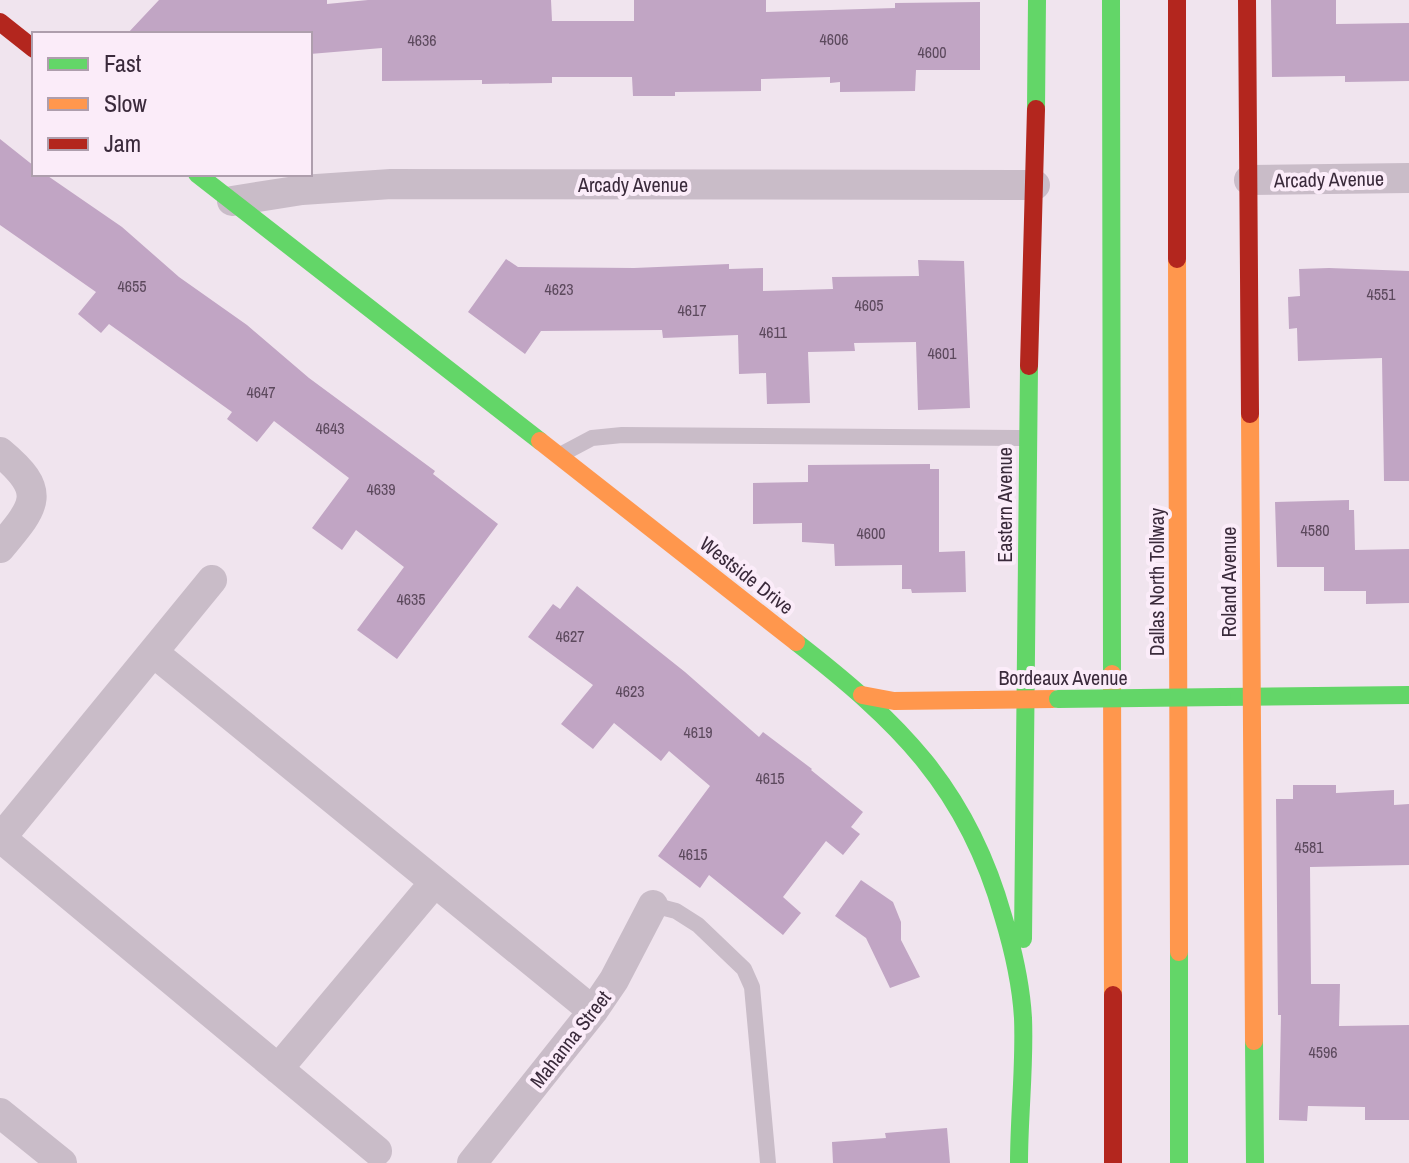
<svg xmlns="http://www.w3.org/2000/svg" width="1409" height="1163" viewBox="0 0 1409 1163" font-family="'Archivo Narrow',sans-serif">
<style>
.building{fill:#c1a5c4}
.lines{fill:none;stroke-linecap:round;stroke-linejoin:round}
.lane{stroke:#c9bcc8;stroke-width:16}
.street{stroke:#c9bcc8;stroke-width:30}
.fast{stroke:#63d668;stroke-width:18}
.slow{stroke:#ff974d;stroke-width:18}
.jam{stroke:#b3261e;stroke-width:18}
.fast-bridge{stroke:#63d668;stroke-width:18}
.labels{text-anchor:middle;dominant-baseline:central;stroke-width:8;stroke-linejoin:round;paint-order:stroke}
.number-label{font-size:16px;fill:#5c495d}
.street-label{font-size:20px;fill:#3a2a3b;stroke:#fbecf9}
</style>
<rect width="100%" height="100%" fill="#f0e4ee"/>
<!-- building -->
<path class="building" d="M 159,0 L 327,0 L 327,4 L 368,0 L 551,0 L 552,21 L 634,21 L 634,0 L 766,0 L 766,12 L 895,8 L 895,3 L 980,2 L 980,70 L 916,70 L 915,91 L 840,92 L 840,82 L 830,83 L 830,77 L 761,79 L 761,91 L 675,92 L 675,96 L 633,96 L 632,77 L 552,77 L 552,83 L 482,84 L 482,80 L 382,81 L 382,48 L 310,54 L 310,34 L 127,34 Z
M 1271,0 L 1336,0 L 1336,24 L 1409,23 L 1409,81 L 1345,82 L 1345,76 L 1272,77 Z
M 0,139 L 34,166 L 34,174 L 45,174 L 122,227 L 179,277 L 247,325 L 309,378 L 435,471 L 433,474 L 498,524 L 397,659 L 357,630 L 404,567 L 356,530 L 342,550 L 312,528 L 349,478 L 274,421 L 257,442 L 227,419 L 232,412 L 109,324 L 101,333 L 78,314 L 96,292 L 0,225 Z
M 506,259 L 518,267 L 634,268 L 729,264 L 729,269 L 763,268 L 763,291 L 833,289 L 832,277 L 919,276 L 918,260 L 964,261 L 970,408 L 918,410 L 916,342 L 854,343 L 855,351 L 808,352 L 810,403 L 767,404 L 766,373 L 739,374 L 738,335 L 663,338 L 662,330 L 541,331 L 525,354 L 468,312 Z
M 1329,268 L 1409,271 L 1409,481 L 1384,481 L 1382,358 L 1298,361 L 1297,328 L 1289,329 L 1288,297 L 1300,296 L 1299,269 Z
M 930,464 L 930,469 L 939,469 L 939,552 L 965,551 L 966,592 L 912,593 L 911,589 L 902,589 L 902,565 L 835,566 L 834,544 L 802,542 L 802,523 L 753,524 L 753,483 L 808,482 L 808,465 Z
M 1349,500 L 1349,510 L 1354,510 L 1355,550 L 1409,549 L 1409,603 L 1366,604 L 1366,591 L 1324,591 L 1324,567 L 1277,567 L 1275,502 Z
M 577,586 L 685,672 L 759,737 L 763,732 L 812,769 L 811,770 L 863,812 L 851,827 L 860,834 L 843,855 L 826,841 L 783,897 L 801,913 L 783,935 L 709,875 L 700,888 L 658,856 L 710,786 L 669,751 L 661,761 L 614,723 L 593,749 L 561,724 L 593,685 L 528,637 L 553,604 L 560,609 Z
M 1293,785 L 1336,785 L 1336,793 L 1394,790 L 1394,805 L 1409,804 L 1409,865 L 1310,867 L 1311,984 L 1340,984 L 1339,1026 L 1409,1025 L 1409,1120 L 1365,1120 L 1365,1107 L 1308,1106 L 1307,1121 L 1279,1120 L 1281,1015 L 1278,1015 L 1276,799 L 1293,799 Z
M 861,880 L 893,902 L 901,922 L 901,940 L 920,977 L 890,988 L 866,938 L 835,916 Z
M 947,1128 L 950,1163 L 833,1163 L 832,1142 L 886,1138 L 885,1133 Z"/>
<g class="lines">
<!-- lane -->
<path class="lane" d="M 560,455 L 592,438 L 622,435 L 1027,438
M 653,905 L 676,911 L 698,925 L 744,969 L 752,987 L 768,1163"/>
<!-- street -->
<path class="street" d="M 1249,180 L 1409,178
M 232,201 L 302,190 L 391,184 L 1035,185
M 0,452 C 48,492 36,505 0,548
M 154,653 L 593,1011
M 1,838 L 377,1151
M 0,839 L 212,580
M 278,1069 L 434,883
M 0,1113 L 62,1163
M 472,1163 L 593,1011 L 614,980 L 653,905"/>
<!-- fast -->
<path class="fast" d="M 1111,0 L 1112,674
M 1036,109 L 1037,0
M 197,174 L 540,441
M 796,642 C 899,722 967,788 1003,916 C 1013,949 1021,984 1023,1018 C 1025,1066 1019,1115 1019,1163
M 1223,697 L 1409,695
M 1023,939 L 1029,366
M 1179,952 L 1179,1163
M 1254,1041 L 1255,1163"/>
<!-- slow -->
<path class="slow" d="M 1177,259 L 1179,952
M 1250,414 L 1254,1041
M 540,441 L 796,642
M 1112,674 L 1113,995
M 862,695 L 894,701 L 1053,699"/>
<!-- jam -->
<path class="jam" d="M 1177,0 L 1177,259
M 1247,0 L 1250,414
M 0,22 L 34,49
M 1029,366 L 1036,109
M 1113,995 L 1113,1163"/>
<!-- fast-bridge -->
<path class="fast-bridge" d="M 1058,699 L 1222,697"/>
</g>
<g class="labels">
<!-- number labels -->
<g class="number-label">
<text x="834" y="39">4606</text>
<text x="422" y="40">4636</text>
<text x="932" y="52">4600</text>
<text x="132" y="286">4655</text>
<text x="559" y="289">4623</text>
<text x="1381" y="294">4551</text>
<text x="869" y="305">4605</text>
<text x="692" y="310">4617</text>
<text x="773" y="332">4611</text>
<text x="942" y="353">4601</text>
<text x="261" y="392">4647</text>
<text x="330" y="428">4643</text>
<text x="381" y="489">4639</text>
<text x="1315" y="530">4580</text>
<text x="871" y="533">4600</text>
<text x="411" y="599">4635</text>
<text x="570" y="636">4627</text>
<text x="630" y="691">4623</text>
<text x="698" y="732">4619</text>
<text x="770" y="778">4615</text>
<text x="1309" y="847">4581</text>
<text x="693" y="854">4615</text>
<text x="1323" y="1052">4596</text>
</g>
<!-- street labels -->
<g class="street-label">
<text transform="translate(1329 179) rotate(-1)">Arcady Avenue</text>
<text x="633" y="184">Arcady Avenue</text>
<text transform="translate(1004 505) rotate(-90)">Eastern Avenue</text>
<text transform="translate(747 575) rotate(38)">Westside Drive</text>
<text transform="translate(1156 582) rotate(-90)">Dallas North Tollway</text>
<text transform="translate(1228 582) rotate(-90)">Roland Avenue</text>
<text x="1063" y="677">Bordeaux Avenue</text>
<text transform="translate(570 1039) rotate(-52)">Mahanna Street</text>
</g>
</g>
<!-- legend -->
<rect x="32" y="32" width="280" height="144" fill="#fbecf9" stroke="#ae9ead" stroke-width="2"/>
<rect x="48" y="58" width="40" height="12" fill="#63d668" stroke="#ae9ead" stroke-width="2"/>
<text x="104" y="72" font-size="24" fill="#3a2a3b">Fast</text>
<rect x="48" y="98" width="40" height="12" fill="#ff974d" stroke="#ae9ead" stroke-width="2"/>
<text x="104" y="112" font-size="24" fill="#3a2a3b">Slow</text>
<rect x="48" y="138" width="40" height="12" fill="#b3261e" stroke="#ae9ead" stroke-width="2"/>
<text x="104" y="152" font-size="24" fill="#3a2a3b">Jam</text>
</svg>
